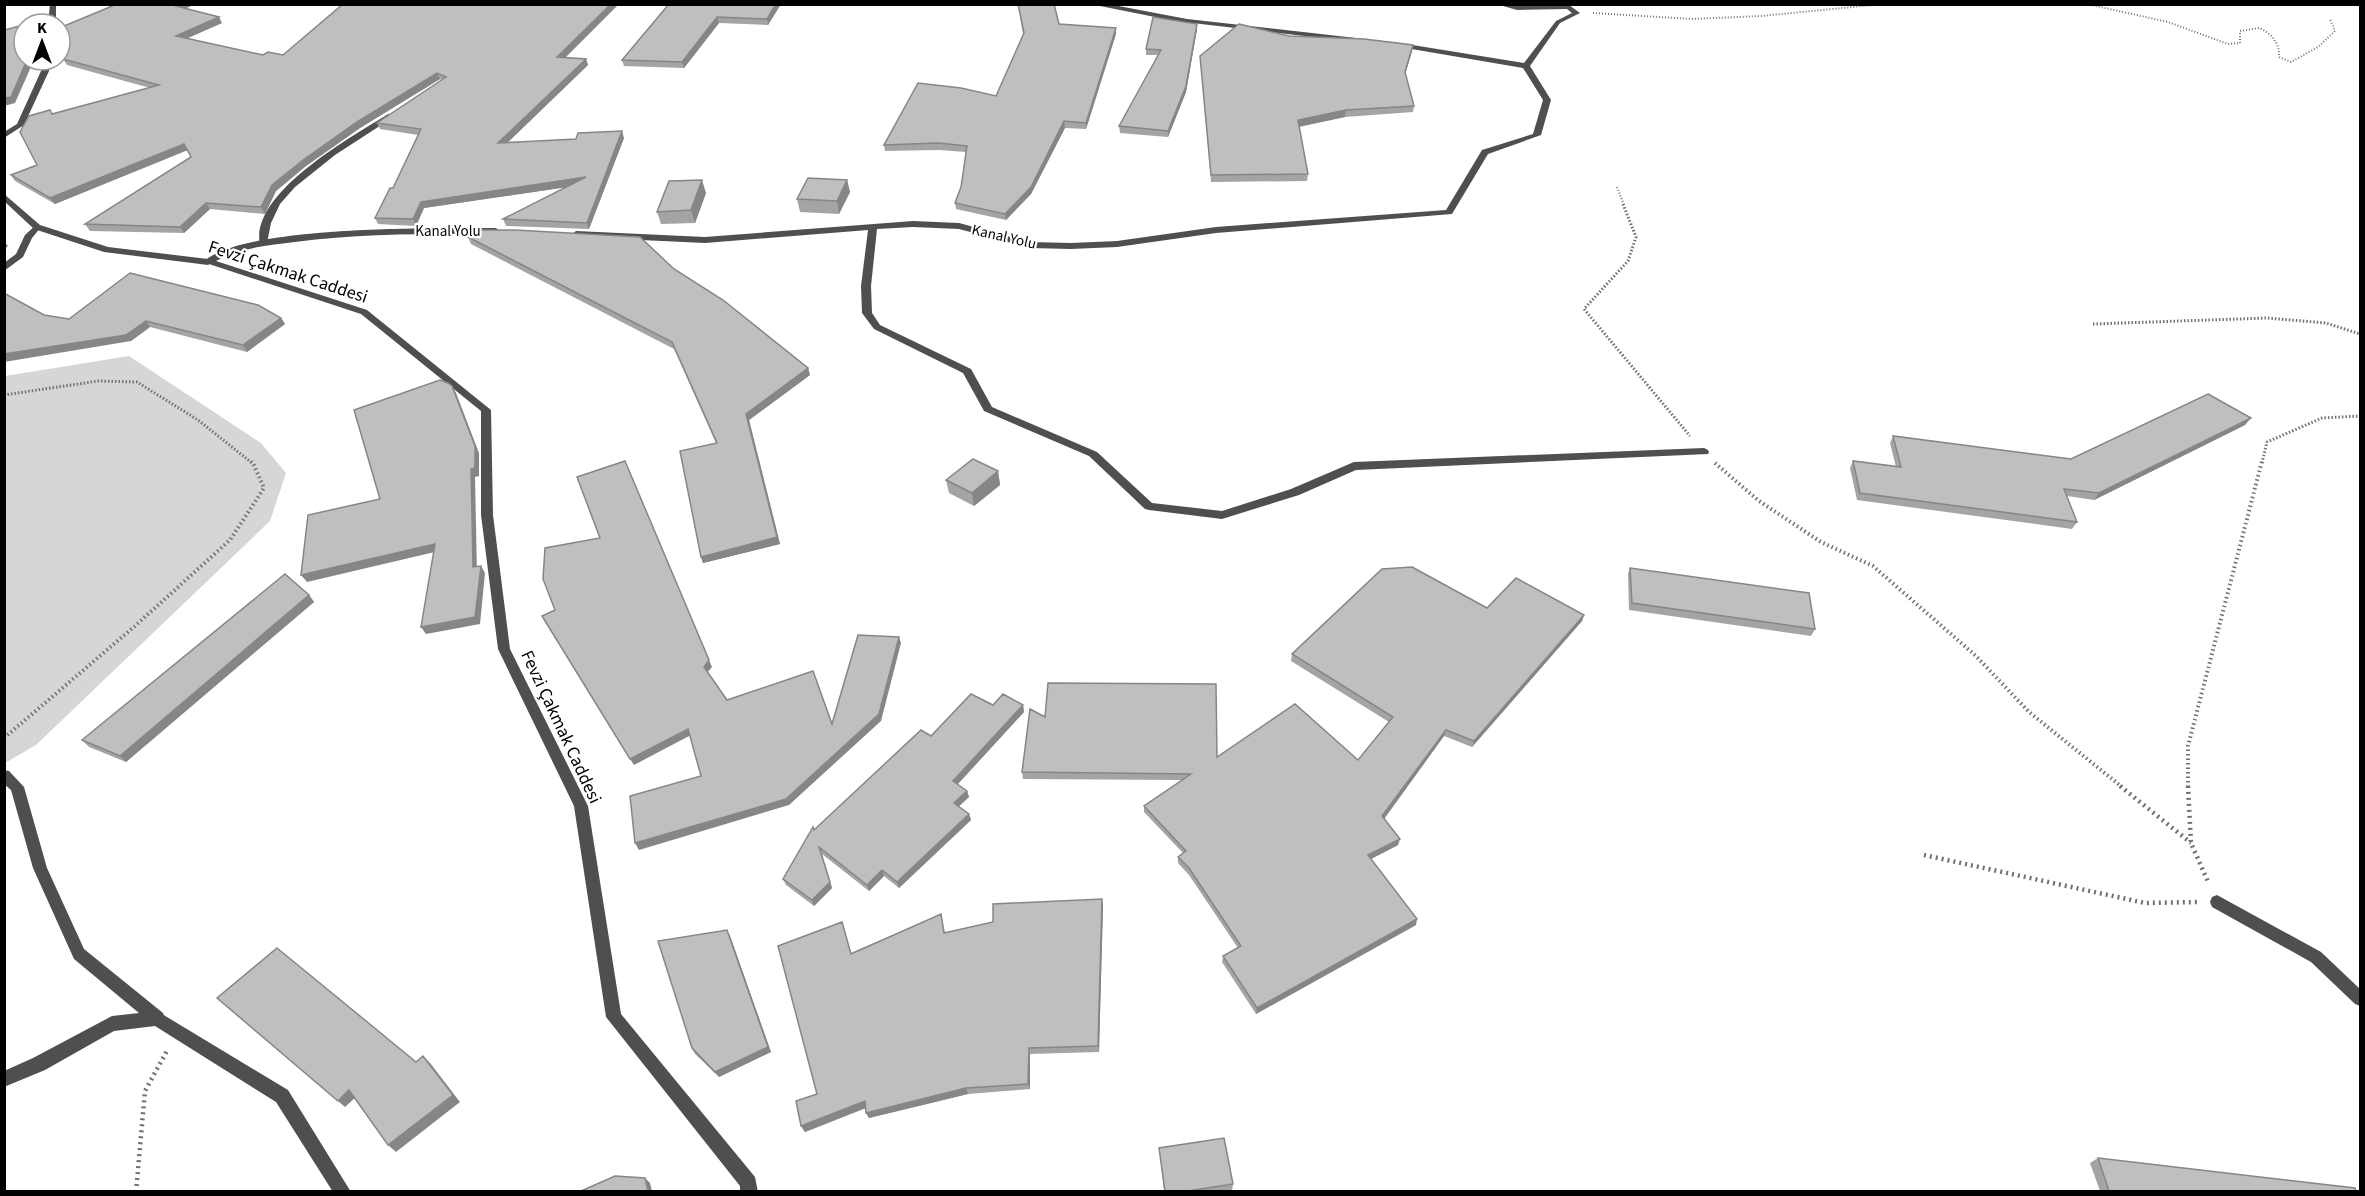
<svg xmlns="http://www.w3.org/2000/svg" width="2365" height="1196" viewBox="0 0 2365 1196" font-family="'Source Sans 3',sans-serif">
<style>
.green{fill:#d6d6d6}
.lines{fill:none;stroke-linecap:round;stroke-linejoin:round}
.path-far3{stroke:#717171;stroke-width:2;stroke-dasharray:1 2;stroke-linecap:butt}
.path-far2{stroke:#717171;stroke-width:3;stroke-dasharray:1.5 2;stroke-linecap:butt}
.path-far1{stroke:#717171;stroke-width:4;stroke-dasharray:1.5 3;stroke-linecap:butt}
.path{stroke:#717171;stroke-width:4.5;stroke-dasharray:2 4;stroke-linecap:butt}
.service{fill:#4f4f4f;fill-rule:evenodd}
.minor{fill:#4f4f4f;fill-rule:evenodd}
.tertiary{fill:#4f4f4f;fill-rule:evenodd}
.wall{fill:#a4a4a4}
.shaded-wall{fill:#868686}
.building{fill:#bfbfbf;stroke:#868686;stroke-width:1.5}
.labels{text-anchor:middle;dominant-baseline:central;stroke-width:4.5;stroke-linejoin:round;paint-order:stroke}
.far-street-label{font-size:15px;fill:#000;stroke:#fff}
.street-label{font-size:18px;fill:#000;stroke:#fff}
</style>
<rect width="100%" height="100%" fill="#fff"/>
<!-- green -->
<path class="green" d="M 129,356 L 261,443 L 286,473 L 270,521 L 36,745 L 5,763 L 5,376 Z"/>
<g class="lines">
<!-- path-far3 -->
<path class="path-far3" d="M 2087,4 L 2168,22 L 2228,44 L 2240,43 L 2240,31 L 2259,28 C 2271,33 2280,43 2279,57 L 2291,62 L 2318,47 L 2335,31 L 2330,19
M 1593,13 L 1692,19 L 1761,16 L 1883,4
M 1617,187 L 1624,205"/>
<!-- path-far2 -->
<path class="path-far2" d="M 1623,204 L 1636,237 L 1628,261 L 1584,309 L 1690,436
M 2093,324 L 2267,318 L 2326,323 L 2360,334
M 4,395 L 98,381 L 137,382 L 198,420 L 252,463
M 2262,463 L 2267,442 L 2322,418 L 2360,416"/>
<!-- path-far1 -->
<path class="path-far1" d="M 1715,463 L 1759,501 L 1821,542 L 1873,566 L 1976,656 L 2029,712 L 2122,787
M 4,738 L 135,626 L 230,540 L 264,488 L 252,461
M 2188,787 L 2188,746 L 2262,461"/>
<!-- path -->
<path class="path" d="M 2120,786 L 2191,843
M 2188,786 L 2191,843 L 2209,884
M 1924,855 L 2145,903 L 2199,902
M 136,1192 L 145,1091 L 168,1049"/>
<!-- service -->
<path class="service" d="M 388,114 L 395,116 L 335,155 L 295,187 L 280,204 L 271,223 L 267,243 L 266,245 L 260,245 C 249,193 352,137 388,114 Z
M 37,224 L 41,227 L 32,238 L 23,257 L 4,271 L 4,263 L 16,254 L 25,235 Z
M 4,770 L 9,771 L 24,787 L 47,868 L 84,949 L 163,1013 L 165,1018 L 163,1023 L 157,1025 L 151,1023 L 74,959 L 33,868 L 11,790 L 4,784 Z"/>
<!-- minor -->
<path class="minor" d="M 50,4 L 56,4 L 56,24 L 48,24 Z
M 1090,4 L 1108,4 L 1187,19 L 1400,43 L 1524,63 L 1556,21 L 1572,13 L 1567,9 L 1517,10 L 1496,4 L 1569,5 L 1580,13 L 1560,23 L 1530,66 L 1551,100 L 1541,135 L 1488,154 L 1452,214 L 1216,233 L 1117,247 L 1071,249 L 1030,248 L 959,229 L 913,227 L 877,229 L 871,286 L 872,313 L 880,325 L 971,369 L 992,407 L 1097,452 L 1152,503 L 1222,511 L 1291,489 L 1354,462 L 1704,448 L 1708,450 L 1709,452 L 1708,454 L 1356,470 L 1299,495 L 1222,519 L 1149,510 L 1145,509 L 1089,456 L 984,411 L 963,373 L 874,329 L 862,313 L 861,286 L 868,230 L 705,243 L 576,237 L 572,234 L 576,231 L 705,237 L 913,221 L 959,223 L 1030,242 L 1071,243 L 1117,241 L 1216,227 L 1446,210 L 1482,150 L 1533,134 L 1543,100 L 1523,68 L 1400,47 L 1175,21 Z
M 43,60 L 51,60 L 49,71 L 24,125 L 4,138 L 4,132 L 17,124 L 41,71 Z
M 443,228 L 496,228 L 500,231 L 496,234 C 429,234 362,233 295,242 C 268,245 240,248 216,261 L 367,310 L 491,410 L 493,515 L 510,649 L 588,806 L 621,1014 L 755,1177 L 758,1192 L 740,1192 L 740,1186 L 606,1017 L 574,806 L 498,649 L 481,515 L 481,411 L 361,314 L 203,262 C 240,229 392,229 443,228 Z
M 2217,895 L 2321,952 L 2360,989 L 2360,1006 L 2355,1004 L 2311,962 L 2212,907 L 2210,902 L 2212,897 Z
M 157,1011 L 288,1090 L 351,1192 L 333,1192 L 276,1102 L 155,1026 L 114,1031 L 45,1070 L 4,1087 L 4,1071 L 33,1058 L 112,1016 Z"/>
<!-- tertiary -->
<path class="tertiary" d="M 4,194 L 40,225 L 108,247 L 208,259 L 213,262 L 208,265 L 104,252 L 34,229 L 4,201 Z"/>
</g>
<!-- wall -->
<path class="wall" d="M 669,4 L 781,4 L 768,25 L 719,23 L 684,68 L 624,66 L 622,60 Z
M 1018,4 L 1054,4 L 1059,24 L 1116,28 L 1116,34 L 1086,129 L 1065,128 L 1031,194 L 1006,220 L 956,209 L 955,203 L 961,187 L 966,152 L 939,150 L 885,151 L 884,145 L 996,96 L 1023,34 Z
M 186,9 L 222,23 L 187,38 L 263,55 L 565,58 L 586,59 L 588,65 L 508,142 L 624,138 L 589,229 L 506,226 L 503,219 L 567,187 L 424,208 L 416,226 L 378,224 L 375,218 L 393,188 L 418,135 L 380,129 L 377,123 L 442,80 L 440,79 L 360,128 L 306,166 L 276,191 L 265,214 L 210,209 L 184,233 L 90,231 L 85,224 L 191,157 L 187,150 L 55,204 L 15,181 L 11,175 L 37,165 L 52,114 L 150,88 L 67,65 L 63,59 Z
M 1197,24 L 1197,29 L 1186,92 L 1168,137 L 1120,133 L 1119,126 L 1158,55 L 1146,55 L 1146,49 Z
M 1289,36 L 1413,45 L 1412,51 L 1405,74 L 1414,106 L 1413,112 L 1345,117 L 1299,127 L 1308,174 L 1307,181 L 1211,182 L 1200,56 Z
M 847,180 L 850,192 L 839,214 L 800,212 L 797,199 Z
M 706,193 L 695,223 L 661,224 L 657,212 Z
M 468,237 L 674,269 L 808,368 L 810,375 L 749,420 L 780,544 L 703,563 L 701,557 L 716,443 L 674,349 L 471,244 Z
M 44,315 L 69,319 L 281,318 L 285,324 L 247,352 L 150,327 L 131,341 Z
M 2245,425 L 2094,500 L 2067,496 L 2077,522 L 2072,529 L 1857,500 L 1850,468 L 1853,461 L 1896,467 L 1890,443 L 1893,436 L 2071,459 Z
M 998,471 L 1000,485 L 974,506 L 949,493 L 946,480 Z
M 1630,568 L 1815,629 L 1811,636 L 1629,610 L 1628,574 Z
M 309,595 L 314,602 L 126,762 L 89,747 L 82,740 Z
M 1487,608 L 1584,615 L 1582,621 L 1472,747 L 1444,736 L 1384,819 L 1398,845 L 1371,859 L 1416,925 L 1256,1014 L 1222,962 L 1223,956 L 1238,948 L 1189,875 L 1178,863 L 1178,857 L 1183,853 L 1144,812 L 1144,806 L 1182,780 L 1023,779 L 1022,772 L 1045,717 L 1217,757 L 1358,760 L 1389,722 L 1291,661 L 1292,654 Z
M 993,705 L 1023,705 L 1024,712 L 958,784 L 967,791 L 969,797 L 959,806 L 969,814 L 971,820 L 899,888 L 884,876 L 869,891 L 822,854 L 832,888 L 814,906 L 786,885 L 783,879 L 814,830 L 931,736 Z
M 1103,906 L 1099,1052 L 1030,1054 L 1030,1089 L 968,1094 L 869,1118 L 866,1113 L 866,1108 L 805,1132 L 801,1126 L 817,1094 L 844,929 L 851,953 L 941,914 L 945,933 Z
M 730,936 L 771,1052 L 719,1077 L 695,1054 L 692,1048 Z
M 1159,1148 L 1233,1184 L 1232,1191 L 1164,1191 Z
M 2098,1158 L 2356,1191 L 2100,1191 L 2090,1163 Z"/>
<!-- shaded-wall -->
<path class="shaded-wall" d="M 179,4 L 195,4 L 179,12 L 176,6 Z
M 611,4 L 619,4 L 560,63 L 557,57 Z
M 776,4 L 781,4 L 768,25 L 767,19 Z
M 219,17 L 222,23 L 179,42 L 176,36 Z
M 717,17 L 719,23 L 684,68 L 682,62 Z
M 1197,24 L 1197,29 L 1186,92 L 1168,137 L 1168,131 Z
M 1116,28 L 1116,34 L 1086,129 L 1086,123 Z
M 1413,45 L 1412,51 L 1404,78 L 1405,72 Z
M 586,59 L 588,65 L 501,149 L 498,143 Z
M 27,60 L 34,60 L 15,103 L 4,106 L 4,98 Z
M 437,73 L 440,79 L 360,128 L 306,166 L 276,191 L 265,214 L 261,207 L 272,185 L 303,160 L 357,122 Z
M 1346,110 L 1345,117 L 1297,127 L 1298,120 Z
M 1064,121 L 1065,128 L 1031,194 L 1006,220 L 1005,214 Z
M 622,131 L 624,138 L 589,229 L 587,223 Z
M 184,144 L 188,150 L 55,204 L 50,198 Z
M 586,177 L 588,184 L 424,208 L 416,226 L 413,219 L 421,202 Z
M 702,180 L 706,193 L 695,223 L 691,210 Z
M 847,180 L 850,192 L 839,214 L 837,201 Z
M 206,203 L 210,209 L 184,233 L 180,227 Z
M 4,241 L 8,246 L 4,249 Z
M 281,318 L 285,324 L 247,352 L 243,345 Z
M 146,321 L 150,327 L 131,341 L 4,362 L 4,354 Z
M 808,368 L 810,375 L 749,420 L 780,544 L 703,563 L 701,557 L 746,414 Z
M 452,386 L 456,393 L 479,453 L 479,476 L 475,477 L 477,575 L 473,567 L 471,469 Z
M 2251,418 L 2245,425 L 2094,500 L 2099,493 Z
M 998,471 L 1000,485 L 974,506 L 972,493 Z
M 435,544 L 439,551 L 307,582 L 301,575 Z
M 481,566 L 485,573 L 480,624 L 426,634 L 421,627 Z
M 309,595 L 314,602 L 126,762 L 120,756 Z
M 1584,615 L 1582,621 L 1472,747 L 1474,741 Z
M 899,637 L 901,643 L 881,721 L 789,805 L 639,850 L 635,843 L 786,799 Z
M 709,660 L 712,667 L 706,674 L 704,667 Z
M 1023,705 L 1024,712 L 955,787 L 953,781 Z
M 688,729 L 691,735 L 634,765 L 630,759 Z
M 1446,730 L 1444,736 L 1381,823 L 1382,816 Z
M 967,791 L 969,797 L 956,809 L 954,803 Z
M 969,814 L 971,820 L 899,888 L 897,882 Z
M 1400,839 L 1398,845 L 1367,861 L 1368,855 Z
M 819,847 L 832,888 L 814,906 L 812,900 Z
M 882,870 L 884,876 L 869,891 L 867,885 Z
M 1102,899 L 1103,906 L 1099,1052 L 1098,1046 Z
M 1417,919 L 1416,925 L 1256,1014 L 1257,1008 Z
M 727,930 L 730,936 L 771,1052 L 719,1077 L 715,1072 Z
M 1029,1048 L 1030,1054 L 1030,1089 L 1028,1084 Z
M 423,1056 L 430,1063 L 460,1102 L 396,1152 L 388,1145 Z
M 966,1088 L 968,1094 L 869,1118 L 866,1113 Z
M 349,1090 L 356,1097 L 345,1107 L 338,1101 Z
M 865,1101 L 868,1107 L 805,1132 L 801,1126 Z
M 645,1178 L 650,1183 L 652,1191 L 648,1191 Z"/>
<!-- building -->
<path class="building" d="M 117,4 L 179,4 L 176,6 L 219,17 L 176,36 L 263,55 L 268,52 L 283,55 L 343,4 L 611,4 L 557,57 L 586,59 L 498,143 L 576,139 L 578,133 L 622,131 L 587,223 L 503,219 L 586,177 L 421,202 L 413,219 L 375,218 L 390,188 L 393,188 L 421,129 L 377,123 L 446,77 L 437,73 L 357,122 L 303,160 L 272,185 L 261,207 L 206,203 L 180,227 L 85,224 L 191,157 L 184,144 L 50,198 L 11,175 L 37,165 L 20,132 L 29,116 L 50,110 L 52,114 L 159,85 L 63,59 L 64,26 Z
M 669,4 L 776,4 L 767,19 L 717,17 L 682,62 L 622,60 Z
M 1018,4 L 1054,4 L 1059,24 L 1116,28 L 1086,123 L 1064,121 L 1031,187 L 1005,214 L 955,203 L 961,187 L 967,146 L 938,143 L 884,145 L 918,83 L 961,88 L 996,96 L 1024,33 Z
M 1153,17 L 1197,24 L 1186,86 L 1168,131 L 1119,126 L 1161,50 L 1146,49 Z
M 44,20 L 43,24 L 30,24 Z
M 1239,24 L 1289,36 L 1364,39 L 1413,45 L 1405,72 L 1414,106 L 1346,110 L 1298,120 L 1308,174 L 1211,175 L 1200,56 Z
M 24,25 L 24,60 L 27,60 L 11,97 L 4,98 L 4,30 Z
M 808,178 L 847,180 L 837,201 L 797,199 Z
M 702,180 L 691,210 L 657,212 L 669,181 Z
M 482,230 L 515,230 L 640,237 L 674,269 L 723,300 L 808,368 L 746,414 L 777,537 L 701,557 L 680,451 L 717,443 L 672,342 L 468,237 Z
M 130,273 L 258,305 L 281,318 L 243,345 L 146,321 L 126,335 L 4,354 L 4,293 L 44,315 L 69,319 Z
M 440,380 L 448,383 L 452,386 L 475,446 L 475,468 L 471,469 L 473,567 L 481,566 L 475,617 L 421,627 L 435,544 L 301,575 L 308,515 L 380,499 L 354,410 Z
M 2208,394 L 2251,418 L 2099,493 L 2064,489 L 2077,522 L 1860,493 L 1853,461 L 1901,467 L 1893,436 L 2071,459 Z
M 973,459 L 998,471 L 972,493 L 946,480 Z
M 625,461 L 709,660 L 704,667 L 727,700 L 813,671 L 832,724 L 858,635 L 899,637 L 879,714 L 786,799 L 635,843 L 630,796 L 701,776 L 688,729 L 630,759 L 542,616 L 555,610 L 543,579 L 545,548 L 600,538 L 577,477 Z
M 1412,567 L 1487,608 L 1516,578 L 1584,615 L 1474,741 L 1446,730 L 1382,816 L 1400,839 L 1368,855 L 1417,919 L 1257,1008 L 1223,956 L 1241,946 L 1189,868 L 1178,857 L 1186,851 L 1144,806 L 1191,774 L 1022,772 L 1030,709 L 1045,717 L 1048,683 L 1216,684 L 1217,757 L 1295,704 L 1358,760 L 1393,717 L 1292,654 L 1382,569 Z
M 1630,568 L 1809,593 L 1815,629 L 1632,603 Z
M 285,574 L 309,595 L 120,756 L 82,740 Z
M 971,694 L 993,705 L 1003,694 L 1023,705 L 953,781 L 967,791 L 954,803 L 969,814 L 897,882 L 882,870 L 867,885 L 819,847 L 830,882 L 812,900 L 783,879 L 813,827 L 814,830 L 921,730 L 931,736 Z
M 1102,899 L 1098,1046 L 1029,1048 L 1028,1084 L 966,1088 L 866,1113 L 865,1101 L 801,1126 L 796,1101 L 817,1094 L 778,946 L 842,922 L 851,954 L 941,914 L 944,933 L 993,922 L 993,904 Z
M 727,930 L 768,1047 L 715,1072 L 692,1048 L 658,941 Z
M 277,948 L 416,1062 L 423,1056 L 453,1095 L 388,1145 L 349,1090 L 338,1101 L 217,998 Z
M 1224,1138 L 1233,1184 L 1188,1191 L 1165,1191 L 1159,1148 Z
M 2098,1158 L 2355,1188 L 2356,1191 L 2109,1191 Z
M 615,1176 L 645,1178 L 648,1191 L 581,1191 Z"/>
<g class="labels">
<!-- far-street labels -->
<g class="far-street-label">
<text x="448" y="231">Kanal Yolu</text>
<text transform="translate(1004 237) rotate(13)">Kanal Yolu</text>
</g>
<!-- street labels -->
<g class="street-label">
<text transform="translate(288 272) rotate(18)">Fevzi Çakmak Caddesi</text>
<text transform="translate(561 727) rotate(65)">Fevzi Çakmak Caddesi</text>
</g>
</g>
<!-- border -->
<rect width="2365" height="1196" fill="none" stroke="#000000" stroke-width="12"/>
<!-- north arrow -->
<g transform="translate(42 42)"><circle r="28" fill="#ffffff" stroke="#999999" stroke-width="1.5"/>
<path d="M0-4.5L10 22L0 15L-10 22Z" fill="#000000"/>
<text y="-9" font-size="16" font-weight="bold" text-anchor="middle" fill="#000000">K</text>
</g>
</svg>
